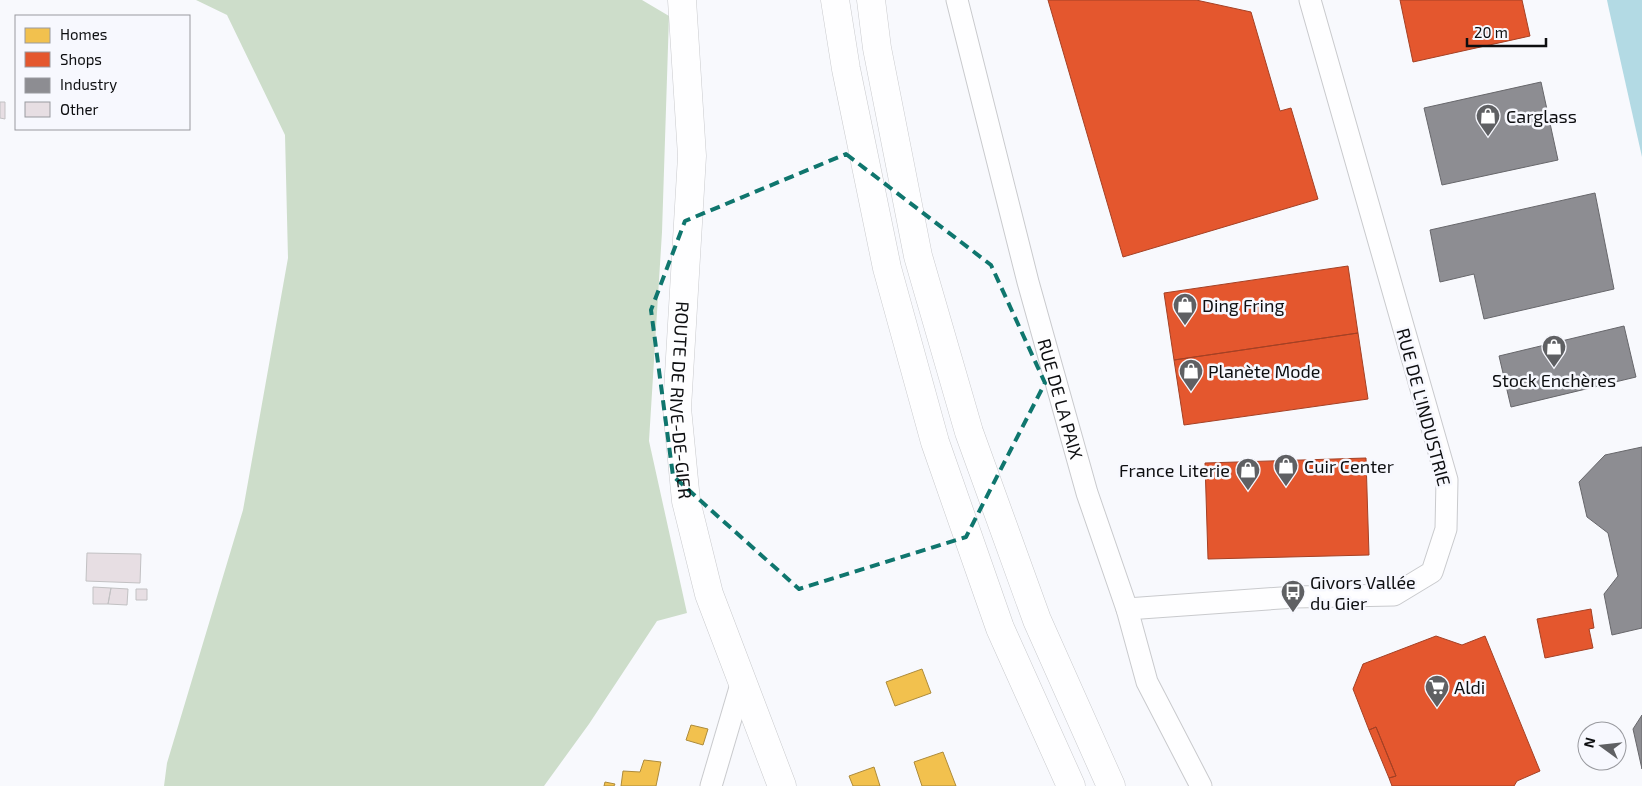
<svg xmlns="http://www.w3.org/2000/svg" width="1642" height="786" viewBox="0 0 1642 786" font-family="'Exo 2',sans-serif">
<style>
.forest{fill:#cdddca}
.water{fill:#b3dae4}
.homes{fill:#f2c14e;stroke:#ad8b3b}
.shops{fill:#e4572e;stroke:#a44125}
.industry{fill:#8d8d92;stroke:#67676b}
.building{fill:#e7dee3;stroke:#c2c1c3}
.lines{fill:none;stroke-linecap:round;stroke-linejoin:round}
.minor-casing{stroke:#c9cacd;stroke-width:23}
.secondary-casing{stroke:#c9cacd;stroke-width:29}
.motorway-casing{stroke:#c9cacd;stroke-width:29}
.minor{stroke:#fefeff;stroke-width:21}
.secondary{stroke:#fefeff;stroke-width:28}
.motorway{stroke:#fefeff;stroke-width:28}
.marked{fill:none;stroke:#0f766e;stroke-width:4;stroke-dasharray:10 6;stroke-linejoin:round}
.labels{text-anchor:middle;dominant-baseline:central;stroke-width:5;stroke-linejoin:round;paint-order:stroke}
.poi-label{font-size:18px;fill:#0d0e10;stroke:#f7f8fe;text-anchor:start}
.street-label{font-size:18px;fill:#0d0e10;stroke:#f7f8fe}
</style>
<rect width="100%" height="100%" fill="#f8f9fd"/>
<!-- forest -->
<path class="forest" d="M 196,0 L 642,0 L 669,16 L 662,232 L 649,441 L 687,613 L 657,621 L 589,724 L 544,786 L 164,786 L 167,763 L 243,510 L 288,258 L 285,135 L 227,15 Z"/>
<!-- water -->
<path class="water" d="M 1607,0 L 1642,0 L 1642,157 L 1608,5 Z"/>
<!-- homes -->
<path class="homes" d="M 922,669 L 931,693 L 895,706 L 886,682 Z
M 691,725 L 708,729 L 703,745 L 686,740 Z
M 943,752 L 956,786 L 922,786 L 914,762 Z
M 644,760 L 661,762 L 656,786 L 621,786 L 623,771 L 640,772 Z
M 874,767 L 880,786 L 853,786 L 849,776 Z
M 605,782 L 615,784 L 614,786 L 604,786 Z"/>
<!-- shops -->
<path class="shops" d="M 1048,0 L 1196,0 L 1251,12 L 1280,111 L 1291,108 L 1318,199 L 1123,257 Z
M 1400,0 L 1522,0 L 1530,36 L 1413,62 Z
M 1348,266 L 1358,333 L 1174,360 L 1164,293 Z
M 1358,333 L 1368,399 L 1184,425 L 1174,360 Z
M 1366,458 L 1369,555 L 1208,559 L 1205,463 Z
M 1591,609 L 1594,628 L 1589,629 L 1593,648 L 1545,658 L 1537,619 Z
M 1436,636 L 1462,645 L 1485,636 L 1540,771 L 1517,781 L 1514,786 L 1392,786 L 1389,778 L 1396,776 L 1376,727 L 1369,730 L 1353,689 L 1363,664 Z
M 1376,727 L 1396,776 L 1389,778 L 1369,730 Z"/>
<!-- industry -->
<path class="industry" d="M 1541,82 L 1558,160 L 1442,185 L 1424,108 Z
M 1595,193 L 1614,289 L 1484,319 L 1474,274 L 1440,282 L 1430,230 Z
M 1624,326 L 1636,377 L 1511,407 L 1499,356 Z
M 1642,447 L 1642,628 L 1612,635 L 1604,594 L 1618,576 L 1615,564 L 1608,533 L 1587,517 L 1579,482 L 1605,455 Z
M 1642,715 L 1642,769 L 1633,729 Z"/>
<!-- building -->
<path class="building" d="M 0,102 L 5,102 L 5,119 L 0,118 Z
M 87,553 L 141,554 L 140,583 L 86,581 Z
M 93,587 L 111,588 L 108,604 L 93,604 Z
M 111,588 L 128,589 L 127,605 L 108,604 Z
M 136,589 L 147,589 L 147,600 L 136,600 Z"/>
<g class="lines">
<defs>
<g id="minor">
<path id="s1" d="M 957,0 L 1028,282 L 1087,493 L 1127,609 L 1147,682 L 1201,786"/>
<path d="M 1127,609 L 1295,597 L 1394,595 L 1432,572 L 1446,529 L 1447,480 L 1310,0"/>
<path d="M 711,786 L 742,681"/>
</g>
<g id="secondary">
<path id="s2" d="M 682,0 L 692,156 L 677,408 L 686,501 L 709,594 L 782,786"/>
</g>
<path id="motorway" d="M 835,0 L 846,69 L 887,268 L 935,442 L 1000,628 L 1071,786
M 871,0 L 877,48 L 918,256 L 969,432 L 1037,620 L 1111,786"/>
</defs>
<!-- minor casing -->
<use href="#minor" class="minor-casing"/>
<!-- secondary casing -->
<use href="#secondary" class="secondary-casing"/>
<!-- motorway casing -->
<use href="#motorway" class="motorway-casing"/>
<!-- minor -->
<use href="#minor" class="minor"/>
<!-- secondary -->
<use href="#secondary" class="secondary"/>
<!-- motorway -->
<use href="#motorway" class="motorway"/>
</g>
<!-- marked area -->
<path class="marked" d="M 846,154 L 991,265 L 1045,383 L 966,537 L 799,589 L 673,476 L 651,310 L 685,221 Z"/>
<!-- icons -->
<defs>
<symbol id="shop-pin" viewBox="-11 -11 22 30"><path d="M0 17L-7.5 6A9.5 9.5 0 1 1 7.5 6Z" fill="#5f6063" stroke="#f7f8fe"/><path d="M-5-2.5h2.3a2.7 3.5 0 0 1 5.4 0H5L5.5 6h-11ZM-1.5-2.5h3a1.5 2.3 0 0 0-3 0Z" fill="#fff"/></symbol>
<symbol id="bus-pin" viewBox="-11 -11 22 30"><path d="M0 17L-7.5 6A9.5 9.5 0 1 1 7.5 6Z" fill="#5f6063" stroke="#f7f8fe"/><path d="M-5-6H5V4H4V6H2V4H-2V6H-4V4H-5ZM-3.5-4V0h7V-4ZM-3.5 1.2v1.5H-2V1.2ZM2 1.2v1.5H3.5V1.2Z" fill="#fff"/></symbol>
<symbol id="supermarket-pin" viewBox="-11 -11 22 30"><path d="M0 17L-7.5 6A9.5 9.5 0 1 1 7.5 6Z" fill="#5f6063" stroke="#f7f8fe"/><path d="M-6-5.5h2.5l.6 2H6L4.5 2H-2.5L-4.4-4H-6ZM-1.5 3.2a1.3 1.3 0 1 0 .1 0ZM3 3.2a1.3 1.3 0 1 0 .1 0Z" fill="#fff"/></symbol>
</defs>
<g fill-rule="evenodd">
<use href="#shop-pin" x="1474" y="102" width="28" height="38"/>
<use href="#shop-pin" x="1171" y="291" width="28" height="38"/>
<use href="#shop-pin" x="1540" y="333" width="28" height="38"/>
<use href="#shop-pin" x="1177" y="357" width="28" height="38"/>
<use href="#shop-pin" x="1272" y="452" width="28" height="38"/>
<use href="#shop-pin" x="1234" y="456" width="28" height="38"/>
<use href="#bus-pin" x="1279" y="578" width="28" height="38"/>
<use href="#supermarket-pin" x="1423" y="673" width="28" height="38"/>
</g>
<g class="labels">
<!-- poi labels -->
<g class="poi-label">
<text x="1506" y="116">Carglass</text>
<text x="1202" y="305">Ding Fring</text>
<text x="1208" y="371">Planète Mode</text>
<text x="1554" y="380" text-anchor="middle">Stock Enchères</text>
<text x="1304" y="466">Cuir Center</text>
<text x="1230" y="470" text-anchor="end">France Literie</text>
<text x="1310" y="582">Givors Vallée<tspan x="1310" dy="21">du Gier</tspan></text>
<text x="1454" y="687">Aldi</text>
</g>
<!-- street labels -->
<g class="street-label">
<text stroke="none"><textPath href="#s1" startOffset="412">RUE DE LA PAIX</textPath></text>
<text stroke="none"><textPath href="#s2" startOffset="401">ROUTE DE RIVE-DE-GIER</textPath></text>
<text transform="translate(1424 407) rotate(75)">RUE DE L'INDUSTRIE</text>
</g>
</g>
<!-- legend -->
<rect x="15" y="15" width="175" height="115" fill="#f7f8fe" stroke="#999a9f"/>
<rect x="25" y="28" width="25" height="15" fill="#f2c14e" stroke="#999a9f"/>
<text x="60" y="40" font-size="15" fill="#0d0e10">Homes</text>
<rect x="25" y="52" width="25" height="15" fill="#e4572e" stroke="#999a9f"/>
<text x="60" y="65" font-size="15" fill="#0d0e10">Shops</text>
<rect x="25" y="78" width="25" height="15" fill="#8d8d92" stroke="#999a9f"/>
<text x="60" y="90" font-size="15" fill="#0d0e10">Industry</text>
<rect x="25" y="102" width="25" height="15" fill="#e7dee3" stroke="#999a9f"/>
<text x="60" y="115" font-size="15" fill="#0d0e10">Other</text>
<!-- north arrow -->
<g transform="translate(1602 746) rotate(285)"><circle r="24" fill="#f7f8fe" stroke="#999a9f"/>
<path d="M0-4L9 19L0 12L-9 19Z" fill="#5f6063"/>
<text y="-8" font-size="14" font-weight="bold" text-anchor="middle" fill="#0d0e10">N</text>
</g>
<!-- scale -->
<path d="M1467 38v8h79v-8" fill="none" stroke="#0d0e10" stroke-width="2.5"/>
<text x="1474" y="38" font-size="15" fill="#0d0e10" stroke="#f7f8fe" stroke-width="4" paint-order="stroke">20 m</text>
</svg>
